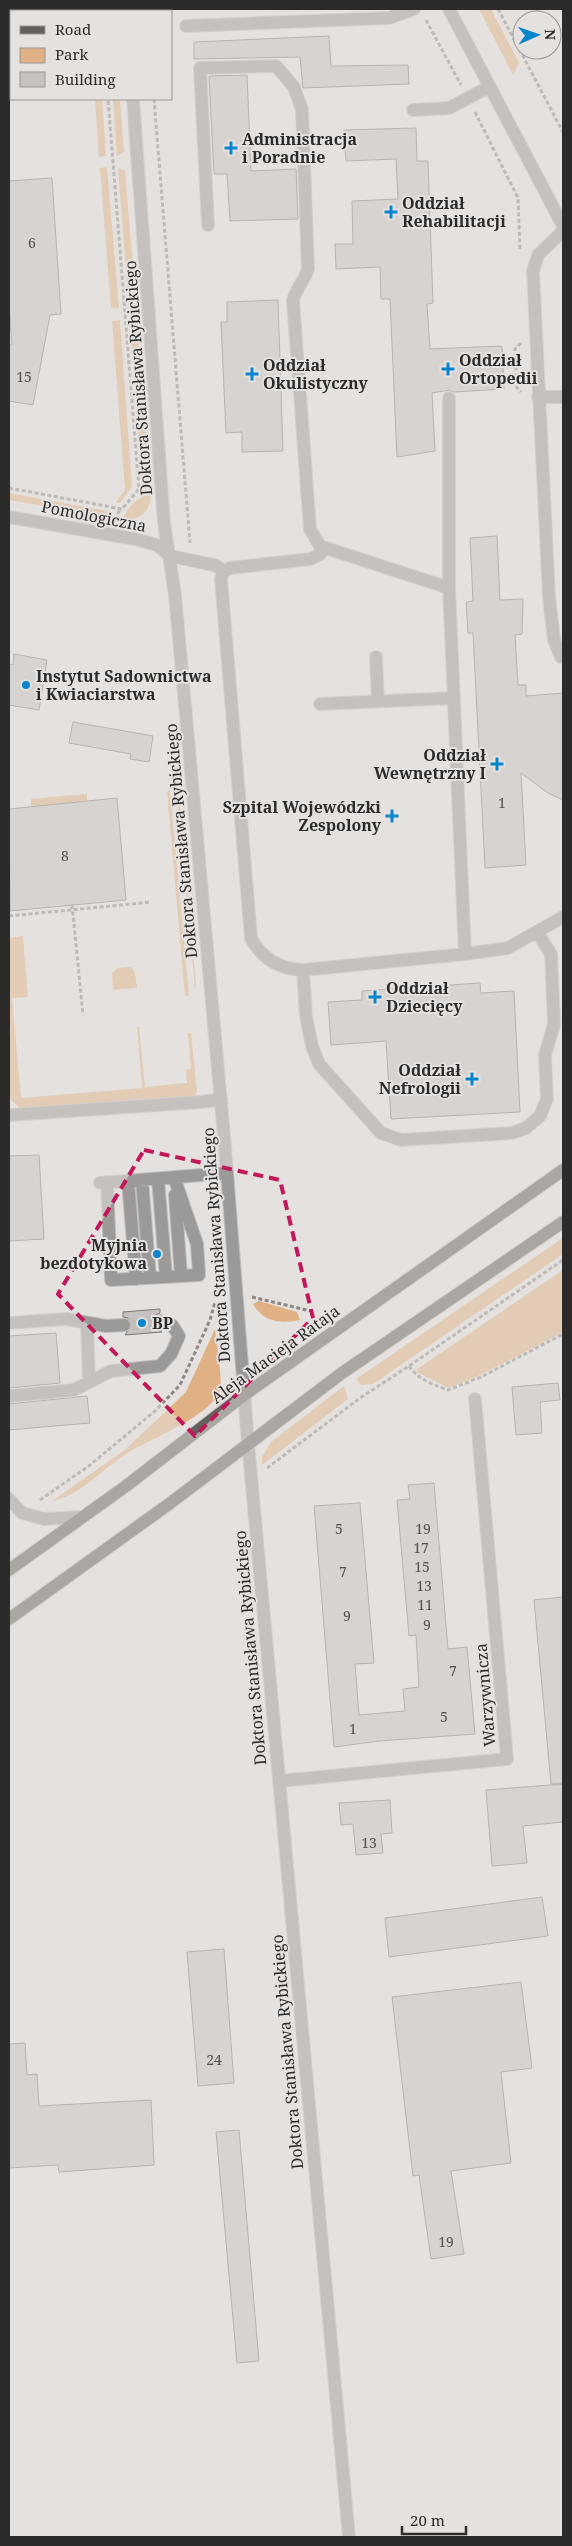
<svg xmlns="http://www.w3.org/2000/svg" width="572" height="2546" viewBox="0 0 572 2546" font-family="'Noto Serif',serif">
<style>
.green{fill:#dfb185}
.building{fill:#c6c2bf;stroke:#7d7a77}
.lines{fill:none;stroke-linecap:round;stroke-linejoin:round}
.minor-tunnel{stroke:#c0bdba;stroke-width:12;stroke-dasharray:12 6;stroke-linecap:butt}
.minor-casing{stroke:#c0bdba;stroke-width:14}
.major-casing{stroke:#c0bdba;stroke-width:14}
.path{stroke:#8c8987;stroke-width:3;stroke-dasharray:4 2.5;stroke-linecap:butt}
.minor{stroke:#9c9a99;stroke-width:12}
.major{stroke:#625f5c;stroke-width:12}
.path-bridge{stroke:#8c8987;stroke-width:3;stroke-dasharray:4 2.5;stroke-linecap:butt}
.marked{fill:none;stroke:#c2185b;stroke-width:4;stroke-dasharray:10 6;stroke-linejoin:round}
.poi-dot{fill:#0885cd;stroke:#e5e1de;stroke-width:2}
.labels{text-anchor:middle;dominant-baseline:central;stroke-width:4;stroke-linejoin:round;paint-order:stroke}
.number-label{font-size:14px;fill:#52514f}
.poi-label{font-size:16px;font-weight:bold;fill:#2c2b2a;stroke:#e5e1de;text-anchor:start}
.street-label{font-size:16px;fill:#2c2b2a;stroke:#e5e1de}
</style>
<rect width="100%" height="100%" fill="#e5e1de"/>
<!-- green -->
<path class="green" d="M 479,9 L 491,9 L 519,63 L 513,75 Z
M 95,99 L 102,99 L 106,156 L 99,157 Z
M 113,99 L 120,99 L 124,152 L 117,156 Z
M 107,167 L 119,308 L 111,308 L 100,168 Z
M 118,168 L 125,171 L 136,303 L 129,307 Z
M 130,319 L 137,322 L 150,482 L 142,483 Z
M 120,320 L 132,487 L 120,503 L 116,502 L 125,490 L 112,321 Z
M 9,493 L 112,512 L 110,518 L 9,500 Z
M 151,494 C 151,513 139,520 122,520 C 127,508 138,496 151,494 Z
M 170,790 L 189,996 L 185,996 L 167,792 Z
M 87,794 L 87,801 L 31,807 L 31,799 Z
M 177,796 L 180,802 L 196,985 L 195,989 Z
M 23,936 L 28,997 L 12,998 L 21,1098 L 142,1088 L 137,1027 L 139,1027 L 145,1087 L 187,1083 L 186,1070 L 191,1069 L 188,1033 L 191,1033 L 197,1091 L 195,1096 L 20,1108 L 9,1098 L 9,938 Z
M 131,967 L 135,973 L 137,988 L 113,990 L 112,973 L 117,968 Z
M 563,1238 L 563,1254 L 373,1384 L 361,1385 L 356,1379 Z
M 563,1270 L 563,1332 L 478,1376 L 449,1388 L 418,1373 L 417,1369 Z
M 259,1301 L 297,1312 L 300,1320 C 281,1324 263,1322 253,1304 Z
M 215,1329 C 216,1342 223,1378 220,1390 C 212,1415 151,1439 129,1452 C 104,1467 81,1496 52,1501 L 126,1449 L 186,1392 Z
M 344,1386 L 348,1399 L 262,1465 L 262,1457 L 271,1442 Z"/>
<!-- building -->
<path class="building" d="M 329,36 L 331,66 L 408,65 L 409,84 L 303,88 L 300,57 L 194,59 L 194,42 Z
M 247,75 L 251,171 L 296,169 L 298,219 L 230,221 L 227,174 L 214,174 L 209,76 Z
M 416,128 L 417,161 L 428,161 L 433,303 L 427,304 L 430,349 L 502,346 L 504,389 L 454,392 L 449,390 L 432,393 L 435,451 L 397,457 L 390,299 L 381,299 L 380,267 L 336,269 L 335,244 L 353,244 L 352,201 L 398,199 L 396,159 L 346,161 L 344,130 Z
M 52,178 L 61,314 L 50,315 L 33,405 L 9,401 L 9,345 L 12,345 L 9,303 L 9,181 Z
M 278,300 L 283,451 L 242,452 L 242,432 L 226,433 L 221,322 L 227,322 L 227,302 Z
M 497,536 L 500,600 L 523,599 L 522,634 L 515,635 L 518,685 L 526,685 L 526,696 L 563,693 L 563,800 L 548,793 L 521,773 L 526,865 L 485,868 L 473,633 L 468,633 L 466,602 L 473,601 L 470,538 Z
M 14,654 L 47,660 L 39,710 L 9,705 L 9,664 L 13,665 Z
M 73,722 L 153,736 L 149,762 L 130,759 L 131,754 L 69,743 Z
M 117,798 L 126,900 L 10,911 L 9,809 Z
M 480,983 L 481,993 L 514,991 L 520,1112 L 391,1119 L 386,1041 L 331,1045 L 328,1002 L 362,1000 L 362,991 Z
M 39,1155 L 44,1239 L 9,1241 L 9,1156 Z
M 160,1309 L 160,1313 L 155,1315 L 153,1322 L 162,1332 L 125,1335 L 132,1324 L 128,1318 L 123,1317 L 123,1312 Z
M 56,1333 L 60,1383 L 9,1388 L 9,1336 Z
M 558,1383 L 560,1400 L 540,1402 L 542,1433 L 516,1435 L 512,1387 Z
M 87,1396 L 90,1423 L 9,1430 L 9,1404 Z
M 434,1483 L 448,1649 L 467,1647 L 475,1734 L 379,1741 L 334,1747 L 314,1506 L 360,1503 L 374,1663 L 355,1664 L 359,1715 L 405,1711 L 403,1689 L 419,1687 L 416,1635 L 409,1636 L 397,1500 L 410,1499 L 408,1485 Z
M 563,1597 L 563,1783 L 551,1784 L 534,1600 Z
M 563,1784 L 563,1822 L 523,1826 L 527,1863 L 492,1866 L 486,1790 Z
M 390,1800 L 392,1833 L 381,1834 L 383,1853 L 356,1855 L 353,1824 L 341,1825 L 339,1803 Z
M 542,1897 L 548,1936 L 389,1957 L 385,1918 Z
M 224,1949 L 234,2083 L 198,2086 L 187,1952 Z
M 521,1982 L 532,2068 L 501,2072 L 511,2163 L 451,2171 L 464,2254 L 431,2259 L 419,2175 L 413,2176 L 392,1997 Z
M 25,2043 L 27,2075 L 37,2074 L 39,2106 L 151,2100 L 154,2165 L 59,2172 L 58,2165 L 9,2168 L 9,2044 Z
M 239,2130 L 259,2361 L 237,2363 L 216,2132 Z"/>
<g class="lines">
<!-- minor-tunnel -->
<path class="minor-tunnel" d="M 124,1325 L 161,1321"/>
<defs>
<path id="minor" d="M 126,9 L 126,11
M 449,9 L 563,226
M 186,26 L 389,18 L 414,9
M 133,99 L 164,523 L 175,595 L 225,1147 L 248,1443 L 349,2537
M 413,110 L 449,108 L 489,87
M 208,225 L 200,68 L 276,66 L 294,87 L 302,110 L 308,269 C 305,280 296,288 293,300 L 310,529 L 320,546 L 449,588 L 465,954 L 508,948 L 563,917
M 538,397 L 563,397
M 449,398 L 449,588
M 9,517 L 135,539 L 157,545 L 170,556 L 214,565 L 225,571
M 376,657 L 378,701
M 561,657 L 554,640 L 549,597 L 533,271 L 538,255 L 563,231
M 320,704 L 454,698
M 465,954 L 303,970 L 306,1016 L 312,1046 L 319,1064 L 381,1133 L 401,1140 L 512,1133 L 526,1128 L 540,1116 L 547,1099 L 545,1055 L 554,1024 L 551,954 L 537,932
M 303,970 C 279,969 262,959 251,938 L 221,579 L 223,572 L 230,568 L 311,559 L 320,554 L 325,548
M 9,1115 L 202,1102 L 221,1099
M 158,1179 L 166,1277
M 142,1180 L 150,1278
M 128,1181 L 136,1279
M 107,1182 L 111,1280 L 199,1275 L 197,1244 L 174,1177
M 100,1183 L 227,1173
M 175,1195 L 181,1276
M 9,1323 L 66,1319 L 106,1326 L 124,1325
M 87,1323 L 89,1381
M 9,1396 L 74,1390 L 111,1371 L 160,1366 L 171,1354 L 179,1336 L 172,1325 L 161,1321
M 9,1499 L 22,1513 L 44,1519 L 81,1517
M 279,1781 L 507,1759 L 475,1399"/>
<path id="major" d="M 9,1570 L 126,1486 L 244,1395 L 563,1170
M 9,1619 L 169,1504 L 342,1373 L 563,1222"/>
</defs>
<!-- minor casing -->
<use href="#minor" class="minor-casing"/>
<!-- major casing -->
<use href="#major" class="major-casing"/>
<!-- path -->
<path class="path" d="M 100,9 L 100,11
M 148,9 L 148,11
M 498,9 L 563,132
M 426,20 L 461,85
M 535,20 L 538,9
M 154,99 L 190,543
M 475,112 L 518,198 L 520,251
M 521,343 L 515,349 L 517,388 L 521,392
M 9,488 L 122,509 L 139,489 L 108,99
M 115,520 L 120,509
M 9,916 L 151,902
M 74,924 L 83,1015
M 252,1297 L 315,1312
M 409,1366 C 419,1380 432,1384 448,1390 L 481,1377 L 563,1334
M 267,1468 L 360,1398 L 409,1366 L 563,1260
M 40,1500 L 90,1465 L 155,1411 L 180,1385 L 210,1320 L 215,1302"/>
<!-- minor -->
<use href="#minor" class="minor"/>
<!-- major -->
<use href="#major" class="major"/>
<!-- path-bridge -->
<path class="path-bridge" d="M 72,905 L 74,924"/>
</g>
<!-- marked area -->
<path d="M0 0H572V2546H0ZM 144,1150 L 280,1180 L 313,1318 L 195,1436 L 58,1294 Z" fill="#e5e1de" fill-opacity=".55" fill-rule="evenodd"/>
<path class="marked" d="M 144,1150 L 280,1180 L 313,1318 L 195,1436 L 58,1294 Z"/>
<!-- markers -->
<g class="poi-dot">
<path d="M228.5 140.5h5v5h5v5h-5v5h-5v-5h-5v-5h5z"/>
<path d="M388.5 204.5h5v5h5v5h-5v5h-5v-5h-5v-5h5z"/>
<path d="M445.5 361.5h5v5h5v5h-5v5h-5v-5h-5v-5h5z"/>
<path d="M249.5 366.5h5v5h5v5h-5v5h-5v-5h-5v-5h5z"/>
<circle cx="26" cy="685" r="5"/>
<path d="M494.5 756.5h5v5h5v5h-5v5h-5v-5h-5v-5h5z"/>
<path d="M389.5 808.5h5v5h5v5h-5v5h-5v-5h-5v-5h5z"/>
<path d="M372.5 989.5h5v5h5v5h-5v5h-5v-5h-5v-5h5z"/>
<path d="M469.5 1071.5h5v5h5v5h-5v5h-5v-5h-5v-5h5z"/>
<circle cx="157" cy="1254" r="5"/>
<circle cx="142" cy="1323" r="5"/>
</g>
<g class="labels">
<!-- number labels -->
<g class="number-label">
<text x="32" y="242">6</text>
<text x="24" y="376">15</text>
<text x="502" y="802">1</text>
<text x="65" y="855">8</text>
<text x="339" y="1528">5</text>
<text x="423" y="1528">19</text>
<text x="421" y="1547">17</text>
<text x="422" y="1566">15</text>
<text x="343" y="1571">7</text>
<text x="424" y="1585">13</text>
<text x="425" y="1604">11</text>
<text x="347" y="1615">9</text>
<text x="427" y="1624">9</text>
<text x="453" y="1670">7</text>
<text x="444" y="1716">5</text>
<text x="353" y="1728">1</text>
<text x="369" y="1842">13</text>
<text x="214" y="2059">24</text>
<text x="446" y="2241">19</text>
</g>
<!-- poi labels -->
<g class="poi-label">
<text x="242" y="139">Administracja<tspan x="242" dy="18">i Poradnie</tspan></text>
<text x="402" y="203">Oddział<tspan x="402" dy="18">Rehabilitacji</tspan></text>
<text x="459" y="360">Oddział<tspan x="459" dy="18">Ortopedii</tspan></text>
<text x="263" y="365">Oddział<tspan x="263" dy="18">Okulistyczny</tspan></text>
<text x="36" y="676">Instytut Sadownictwa<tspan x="36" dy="18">i Kwiaciarstwa</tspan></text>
<text x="486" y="755" text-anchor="end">Oddział<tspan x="486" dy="18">Wewnętrzny I</tspan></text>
<text x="381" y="807" text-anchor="end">Szpital Wojewódzki<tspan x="381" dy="18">Zespolony</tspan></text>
<text x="386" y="988">Oddział<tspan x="386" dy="18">Dziecięcy</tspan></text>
<text x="461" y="1070" text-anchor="end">Oddział<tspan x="461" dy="18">Nefrologii</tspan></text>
<text x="147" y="1245" text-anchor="end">Myjnia<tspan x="147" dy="18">bezdotykowa</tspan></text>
<text x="152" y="1323">BP</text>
</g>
<!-- street labels -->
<g class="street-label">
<text transform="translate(138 378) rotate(-94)">Doktora Stanisława Rybickiego</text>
<text transform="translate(94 516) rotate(11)">Pomologiczna</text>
<text transform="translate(181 841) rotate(-95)">Doktora Stanisława Rybickiego</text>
<text transform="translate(216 1245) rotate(-94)">Doktora Stanisława Rybickiego</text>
<text transform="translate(275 1354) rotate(-36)">Aleja Macieja Rataja</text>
<text transform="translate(250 1648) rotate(-95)">Doktora Stanisława Rybickiego</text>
<text transform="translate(485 1695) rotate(-95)">Warzywnicza</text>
<text transform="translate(287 2052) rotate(-95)">Doktora Stanisława Rybickiego</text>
</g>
</g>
<!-- border -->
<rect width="572" height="2546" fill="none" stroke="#2c2b2a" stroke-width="20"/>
<!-- legend -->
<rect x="10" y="10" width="162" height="90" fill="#e5e1de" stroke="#9b9896"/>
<rect x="20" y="26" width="25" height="8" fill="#625f5c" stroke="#9b9896"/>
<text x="55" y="35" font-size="15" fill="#2c2b2a">Road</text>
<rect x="20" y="48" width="25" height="15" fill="#dfb185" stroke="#9b9896"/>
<text x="55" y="60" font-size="15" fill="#2c2b2a">Park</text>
<rect x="20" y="72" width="25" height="15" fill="#c6c2bf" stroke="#9b9896"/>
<text x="55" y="85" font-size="15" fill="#2c2b2a">Building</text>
<!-- north arrow -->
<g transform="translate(537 35) rotate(88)"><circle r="24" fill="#e5e1de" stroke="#9b9896"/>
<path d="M0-4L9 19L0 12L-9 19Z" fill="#0885cd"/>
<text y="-8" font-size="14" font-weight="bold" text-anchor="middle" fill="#2c2b2a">N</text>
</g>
<!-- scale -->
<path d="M402 2526v8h64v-8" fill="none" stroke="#2c2b2a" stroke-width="2.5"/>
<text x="410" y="2526" font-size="15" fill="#2c2b2a" stroke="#e5e1de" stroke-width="4" paint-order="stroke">20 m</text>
</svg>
